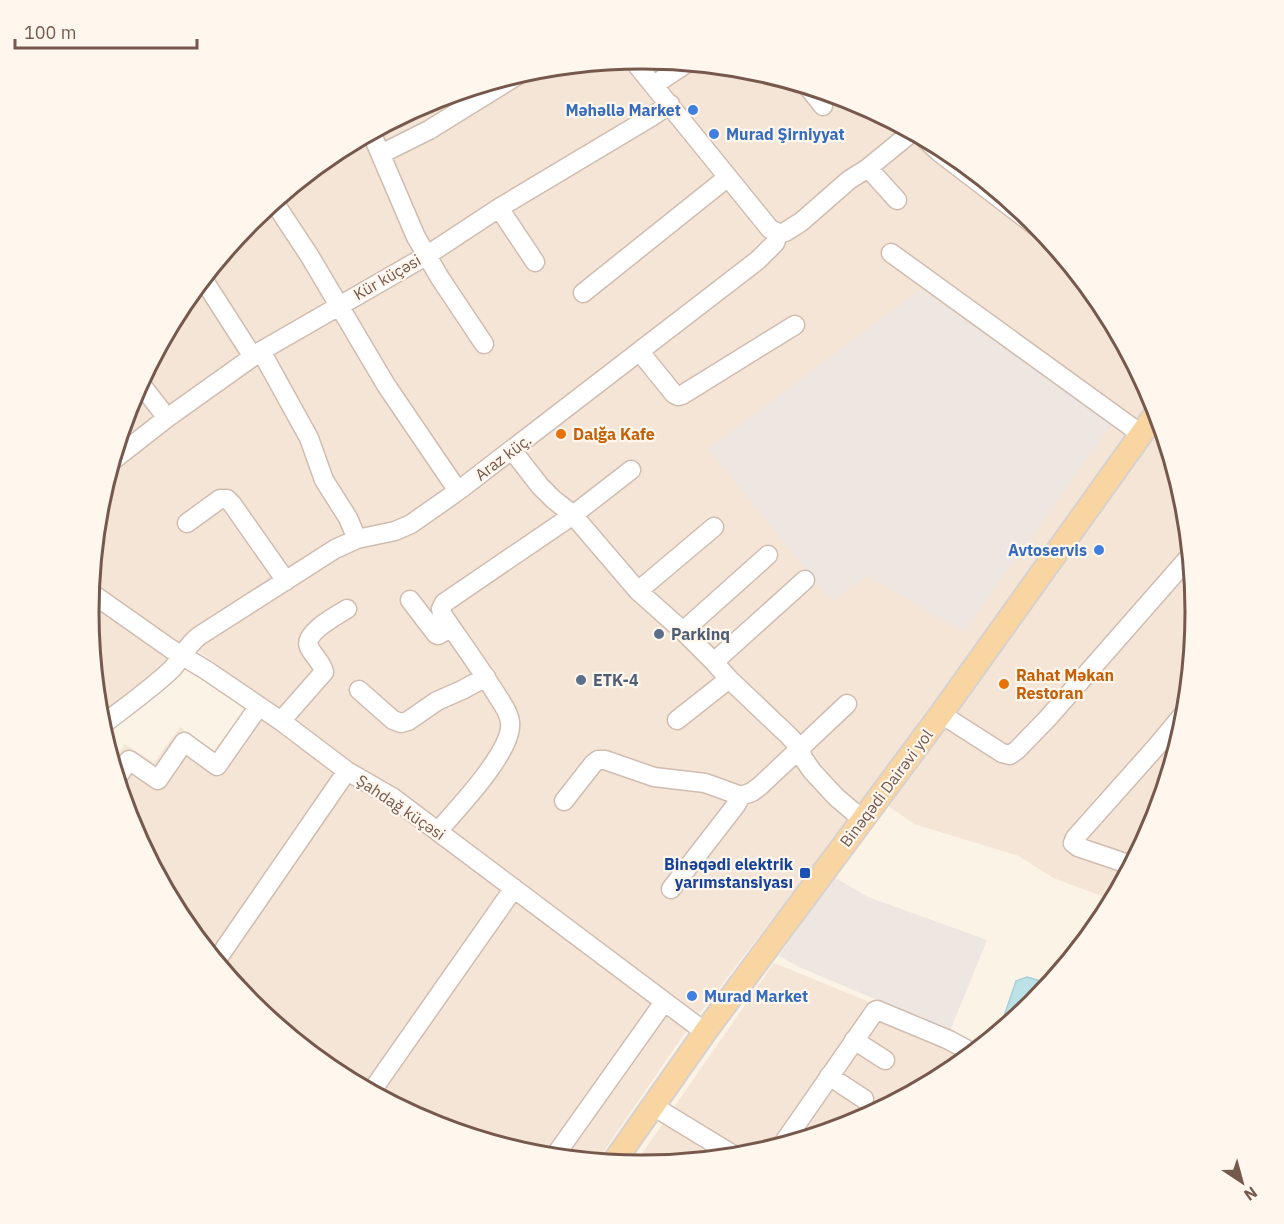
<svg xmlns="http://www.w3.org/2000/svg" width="1284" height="1224" viewBox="0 0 1284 1224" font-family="'IBM Plex Sans',sans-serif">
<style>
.residential{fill:#f4e5d6}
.industrial{fill:#ede6e1}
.water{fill:#bce1e6;stroke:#a2d1d7;stroke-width:1.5}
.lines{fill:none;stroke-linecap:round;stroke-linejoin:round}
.minor-casing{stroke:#d0bdb0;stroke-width:21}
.major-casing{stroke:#d9d1cd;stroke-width:26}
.minor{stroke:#fff;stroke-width:18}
.major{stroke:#f9d5a1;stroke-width:22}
.shop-dot{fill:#3f7fe0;stroke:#fff7ee;stroke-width:2}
.food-dot{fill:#e8710a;stroke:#fff7ee;stroke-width:2}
.service-dot{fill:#5c6f8a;stroke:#fff7ee;stroke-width:2}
.transit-dot{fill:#1a4fb4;stroke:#fff7ee;stroke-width:2}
.labels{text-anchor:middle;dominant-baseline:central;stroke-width:4.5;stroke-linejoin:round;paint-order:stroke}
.shop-label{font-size:16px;font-weight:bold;fill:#366cbe;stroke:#fff7ee;text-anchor:end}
.street-label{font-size:16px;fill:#76594c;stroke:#fff7ee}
.food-label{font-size:16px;font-weight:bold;fill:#c56008;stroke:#fff7ee;text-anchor:start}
.service-label{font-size:16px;font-weight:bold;fill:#4e5e75;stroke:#fff7ee;text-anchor:start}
.transit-label{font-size:16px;font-weight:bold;fill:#164399;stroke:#fff7ee;text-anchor:end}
.rim{fill:none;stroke:#76594c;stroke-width:3}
</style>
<rect width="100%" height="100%" fill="#fcf3e7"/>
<!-- residential -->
<path class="residential" d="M 642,59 L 750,69 L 854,101 L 950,152 L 1034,221 L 1102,305 L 1153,401 L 1185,504 L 1195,612 L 1185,720 L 1153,824 L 1113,900 L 1053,878 L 1019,856 L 914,824 L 870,793 L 699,1014 L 182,639 L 169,662 L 99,717 L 89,612 L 99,504 L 131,400 L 182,304 L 251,220 L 335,152 L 431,101 L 534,69 Z
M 248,704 L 689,1027 L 597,1161 L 534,1155 L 430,1123 L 334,1072 L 250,1003 L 182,919 L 131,823 L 112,763 L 125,744 L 154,763 L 180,727 L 214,751 Z
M 774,963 L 980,1047 L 949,1072 L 853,1123 L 750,1155 L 642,1165 L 634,1165 Z"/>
<!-- industrial -->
<path class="industrial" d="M 921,289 L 1112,424 L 964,632 L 868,576 L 832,601 L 708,449 Z
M 834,877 L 868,897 L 987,940 L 950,1031 L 797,966 L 779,956 Z"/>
<!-- water -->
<path class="water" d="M 1027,977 L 1050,984 L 1033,1004 L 1001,1030 L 1000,1028 L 1016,981 Z"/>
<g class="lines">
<defs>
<path id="minor" d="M 632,59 L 770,229 L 779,233
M 654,85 L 687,63
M 808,87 L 823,106
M 371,132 L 416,237 L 440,278 L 484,344
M 925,139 L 939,152 L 1042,231
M 381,154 L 429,130 L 521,73
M 868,168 L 897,200
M 274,202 L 309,255 L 386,385 L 458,491
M 499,208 L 535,262
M 891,253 L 1141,434
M 203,279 L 253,357
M 583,293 L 728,177
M 261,351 L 309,438 L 324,480 L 348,518 L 357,539
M 640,352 L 674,394 L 678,396 L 682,395 L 795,325
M 140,383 L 167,418
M 512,450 L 540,486 L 553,499 L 573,515 L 638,591 L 683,631 L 714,662 L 729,679 L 789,736 L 800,748 L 803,758 L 812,771 L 836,797 L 862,819
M 112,461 L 167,418 L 261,351 L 426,256 L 499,208 L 651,117 L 670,104
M 187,523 L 220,499 L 227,499 L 232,504 L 286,581
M 638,591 L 714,527
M 90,592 L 171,649 L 206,670 L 281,721 L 347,771 L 392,797 L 705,1032
M 410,600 L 436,634 L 438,635 L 451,628
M 683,631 L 768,555
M 714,662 L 805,580
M 359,690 L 393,720 L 401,723 L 408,721 L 437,701 L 462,690 L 486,677
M 941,714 L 1002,753 L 1010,755 L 1017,750 L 1048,718 L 1190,556
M 677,720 L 729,679
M 281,721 L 324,672 C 322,662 314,657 309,647 C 303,633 336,616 347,609
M 101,726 C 125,707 150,690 172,669 C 182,658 187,645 199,636 L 335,549 L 357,539 L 395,531 L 411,524 L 458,491 L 758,260 L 775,243 L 779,233 L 785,232 L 801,222 L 849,180 L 868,168 L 912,132
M 117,778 L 129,760 L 158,780 L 184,742 L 217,766 L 259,706
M 564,801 L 593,764 L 598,760 L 605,760 L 654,777 L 705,783 L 741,796 L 752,792 L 760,786 L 847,704
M 438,831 C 457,809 514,750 510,722 C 509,713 503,704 498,697 C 481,669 461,642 442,614 L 441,609 L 444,603 L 573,515 L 631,470
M 1131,865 L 1078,847 L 1073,843 L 1075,838 L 1156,747 L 1186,711
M 671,889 L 736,805 L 741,796
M 216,961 L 347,771
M 854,1040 L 885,1060
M 829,1076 L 864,1099
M 371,1092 L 514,888
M 653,1106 L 735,1156
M 782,1145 L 875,1011 L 877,1010 L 949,1040 L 973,1053
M 554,1157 L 664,1002"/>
<path id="major" d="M 613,1163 L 705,1032 L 941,714 L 1157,412"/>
</defs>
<!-- minor casing -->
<use href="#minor" class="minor-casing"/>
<!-- major casing -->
<use href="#major" class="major-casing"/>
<!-- minor -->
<use href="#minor" class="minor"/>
<!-- major -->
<use href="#major" class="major"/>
</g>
<!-- markers -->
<g class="shop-dot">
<circle cx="693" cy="110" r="6"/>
<circle cx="714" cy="134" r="6"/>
<circle cx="1099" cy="550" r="6"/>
<circle cx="692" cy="996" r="6"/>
</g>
<g class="food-dot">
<circle cx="561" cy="434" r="6"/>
<circle cx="1004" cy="684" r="6"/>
</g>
<g class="service-dot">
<circle cx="659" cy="634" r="6"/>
<circle cx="581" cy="680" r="6"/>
</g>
<rect class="transit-dot" x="799" y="867" width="12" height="12" rx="3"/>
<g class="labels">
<!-- shop labels -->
<g class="shop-label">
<text x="681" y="110">Məhəllə Market</text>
<text x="726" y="134" text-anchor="start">Murad Şirniyyat</text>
<text x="1087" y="550">Avtoservis</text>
<text x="704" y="996" text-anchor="start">Murad Market</text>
</g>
<!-- street labels -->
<g class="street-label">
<text transform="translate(387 277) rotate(-30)">Kür küçəsi</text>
<text transform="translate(503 457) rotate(-37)">Araz küç.</text>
<text transform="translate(886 788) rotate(-53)">Binəqədi Dairəvi yol</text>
<text transform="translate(401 807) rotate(34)">Şahdağ küçəsi</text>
</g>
<!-- food labels -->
<g class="food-label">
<text x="573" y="434">Dalğa Kafe</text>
<text x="1016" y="675">Rahat Məkan<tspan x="1016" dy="18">Restoran</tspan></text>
</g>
<!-- service labels -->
<g class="service-label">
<text x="671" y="634">Parkinq</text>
<text x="593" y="680">ETK-4</text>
</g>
<!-- transit labels -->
<g class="transit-label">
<text x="793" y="864">Binəqədi elektrik<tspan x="793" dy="18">yarımstansiyası</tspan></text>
</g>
</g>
<!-- crop -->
<path d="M0 0H1284V1224H0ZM99 612a543 543 0 1 1 1086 0a543 543 0 1 1-1086 0Z" fill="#fff7ee" fill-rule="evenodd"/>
<path class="rim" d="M99 612a543 543 0 1 1 1086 0a543 543 0 1 1-1086 0Z"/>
<!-- north arrow -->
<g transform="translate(1242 1182) rotate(144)" stroke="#fff7ee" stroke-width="4.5" paint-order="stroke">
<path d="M0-4.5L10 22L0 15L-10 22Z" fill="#76594c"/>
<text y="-9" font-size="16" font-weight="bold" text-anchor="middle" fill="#76594c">N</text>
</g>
<!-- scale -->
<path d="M15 39v9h182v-9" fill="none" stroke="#76594c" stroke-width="3"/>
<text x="24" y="39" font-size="18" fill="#76594c" stroke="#fff7ee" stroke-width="4.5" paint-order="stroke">100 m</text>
</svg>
